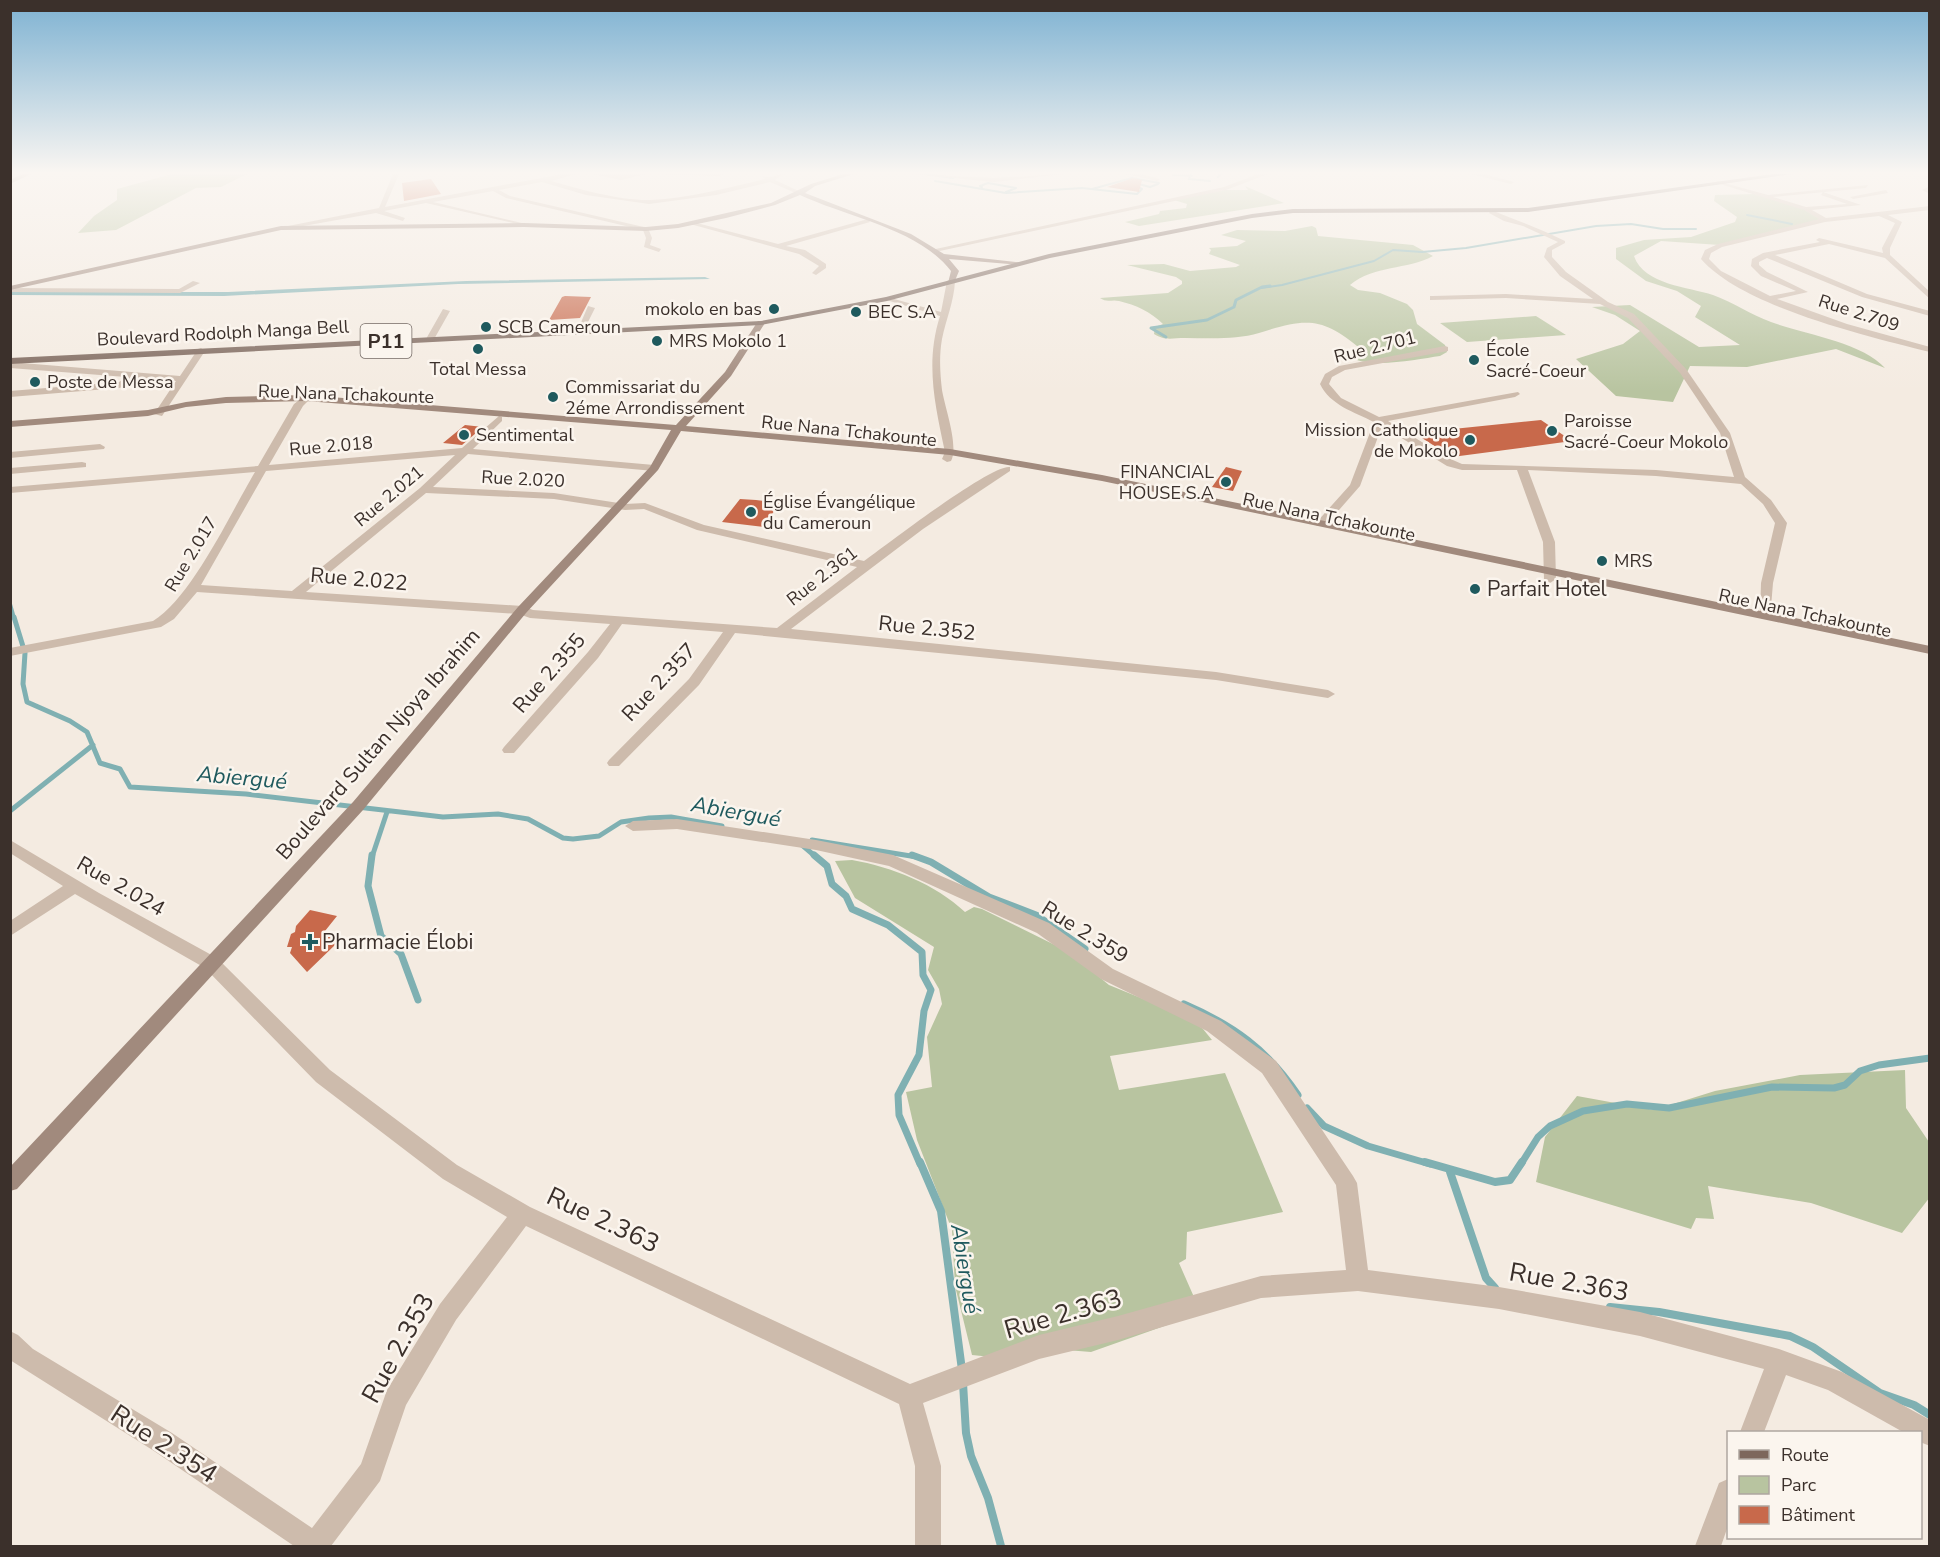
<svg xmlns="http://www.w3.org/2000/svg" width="1940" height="1557" viewBox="0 0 1940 1557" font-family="'Nunito Sans',sans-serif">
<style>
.green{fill:#b8c4a0}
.water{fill:#7fb0b2}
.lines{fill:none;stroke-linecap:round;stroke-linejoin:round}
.stream-far5{stroke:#7fb0b2;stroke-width:2}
.stream-far4{stroke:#7fb0b2;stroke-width:3}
.stream-far3{stroke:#7fb0b2;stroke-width:4}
.stream-far2{stroke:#7fb0b2;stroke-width:5}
.stream-far1{stroke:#7fb0b2;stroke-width:7}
.stream{stroke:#7fb0b2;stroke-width:8}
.building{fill:#c8694b}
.street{fill:#cdbbac;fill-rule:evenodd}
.secondary{fill:#a18a7d;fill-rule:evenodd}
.primary{fill:#7d675c;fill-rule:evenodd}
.poi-dot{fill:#1f5a5e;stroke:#fbf5ee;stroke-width:2}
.labels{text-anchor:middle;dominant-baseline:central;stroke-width:5;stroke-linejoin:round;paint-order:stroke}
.far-poi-label{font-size:18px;fill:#3b302b;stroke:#fbf5ee;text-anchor:start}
.far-street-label{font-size:18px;fill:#3b302b;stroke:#fbf5ee}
.shield{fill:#fbf5ee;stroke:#756b66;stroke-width:1.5}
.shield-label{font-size:20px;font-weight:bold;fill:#3b302b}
.street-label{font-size:21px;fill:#3b302b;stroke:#fbf5ee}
.poi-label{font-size:21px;fill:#3b302b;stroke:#fbf5ee;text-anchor:start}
.water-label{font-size:22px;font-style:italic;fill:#1f5a5e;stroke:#fbf5ee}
.near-street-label{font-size:26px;fill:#3b302b;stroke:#fbf5ee}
</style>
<rect width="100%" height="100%" fill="#f4ebe1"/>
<!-- green -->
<path class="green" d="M 172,174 L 247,174 L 221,187 L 196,188 L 116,230 L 78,233 L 94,216 L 117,200 L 117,189 Z
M 1245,186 L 1284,203 L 1139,226 L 1125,222 L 1159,214 L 1160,211 L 1186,208 L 1187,204 L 1174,200 L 1215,190 L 1248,190 Z
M 1756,194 L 1806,209 L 1825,220 L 1720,245 L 1661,241 L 1634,256 C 1644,285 1689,287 1713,295 C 1733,302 1751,315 1771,322 C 1804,334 1862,342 1885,368 L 1836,349 L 1747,367 L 1690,366 L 1673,402 L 1616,396 L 1576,359 L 1623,344 L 1640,331 L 1615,315 L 1592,307 L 1630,305 L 1699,347 L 1740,345 L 1695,317 L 1701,306 L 1677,291 L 1646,281 L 1616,259 L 1616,248 L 1644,240 L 1691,237 L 1735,222 L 1737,217 L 1714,201 L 1715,195 Z
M 1312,226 L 1316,228 L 1318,236 L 1413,245 L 1433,256 C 1407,270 1374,265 1350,285 L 1358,290 L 1380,293 L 1407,304 L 1413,310 L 1417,324 L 1445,345 L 1447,352 L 1440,356 C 1418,359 1368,370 1349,356 L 1362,350 C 1322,316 1306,318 1259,333 C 1236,340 1209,338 1185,338 C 1172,338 1165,341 1154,334 L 1155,327 L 1163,324 C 1151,312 1136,305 1119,301 C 1112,299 1107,303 1100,298 L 1168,293 L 1182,284 L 1182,281 L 1176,277 L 1127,265 L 1164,264 L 1190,271 L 1236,267 L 1240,265 L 1209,254 L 1211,250 L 1209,248 L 1237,246 L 1246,241 L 1221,235 L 1237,230 L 1285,231 Z
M 1536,316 L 1566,335 L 1467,342 L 1440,323 Z
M 852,860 C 892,867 935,884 965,912 L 974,907 L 982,909 L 1069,952 L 1109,985 L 1185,1016 L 1203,1029 L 1212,1040 L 1110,1056 L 1119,1090 L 1225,1073 L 1283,1212 L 1187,1232 L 1186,1259 L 1179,1263 L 1201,1313 L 1091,1352 L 1054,1349 L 1011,1359 L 972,1355 L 955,1286 L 952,1230 L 917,1140 L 906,1092 L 932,1087 L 927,1037 L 942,1004 L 939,989 L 928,970 L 934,947 L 855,898 L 835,861 Z
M 1905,1070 L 1906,1108 L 1929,1142 L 1930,1197 L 1902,1233 L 1811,1203 L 1708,1186 L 1714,1219 L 1696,1218 L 1691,1229 L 1536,1182 L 1545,1137 L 1577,1096 L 1654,1110 L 1715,1091 L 1800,1075 Z"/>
<!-- water -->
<path class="water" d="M 705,277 L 710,279 L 458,284 L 224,296 L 11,295 L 11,292 L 228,292 L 466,281 Z"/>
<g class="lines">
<!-- stream-far5 -->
<path class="stream-far5" d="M 925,174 L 953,178
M 1191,174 L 1189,179 L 1210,181
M 1173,175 L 1192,176
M 1218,177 L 1221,174
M 935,181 L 1006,193 L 1082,188 L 1137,194 L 1142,189 L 1136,186
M 1135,183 L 1150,187 L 1158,184
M 982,187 L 980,186 L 988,183 L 1016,188 L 1006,192
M 1092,189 L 1132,178 L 1159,183
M 1747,215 L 1792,224
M 1261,288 L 1282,285 L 1374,261 L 1393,250 L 1422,252 L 1466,248 L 1596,226 L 1631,224 L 1663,229 L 1696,229"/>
<!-- stream-far4 -->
<path class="stream-far4" d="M 1166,337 L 1151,328 L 1207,320 L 1234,307 L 1236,300 L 1262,287 L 1270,286"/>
<!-- stream-far3 -->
<path class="stream-far3" d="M 10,604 L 14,618"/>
<!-- stream-far2 -->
<path class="stream-far2" d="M 14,617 L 25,653 L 23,684 L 27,702 L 70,721 L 87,732 L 100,763 L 120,769 L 130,787 L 246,794 L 443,817 L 498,814 L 528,819 L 563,838 L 573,839 L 599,836 L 621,822 L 649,818 L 671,817 L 722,826
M 10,811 L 93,745
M 812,840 L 917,857
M 802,845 L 816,857
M 372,857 L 387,812"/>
<!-- stream-far1 -->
<path class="stream-far1" d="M 372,855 L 368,886 L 381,936 L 401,954 L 418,1000
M 814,855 L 827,866 L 832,884 L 846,896 L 852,909 L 888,925 L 922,952 L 923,975 L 931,990 L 924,1011 L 919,1055 L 898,1095 L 899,1115 L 920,1164
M 912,855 L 931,862 L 989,897 L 1036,915 L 1085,949
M 1184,1004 C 1233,1025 1268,1050 1298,1095
M 1307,1108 L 1324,1126 L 1368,1146 L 1430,1164
M 1521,1164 L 1538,1137 L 1550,1126 L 1583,1111 L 1627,1104 L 1669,1108 L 1772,1087 L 1834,1088 L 1845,1085 L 1860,1071 L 1879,1065 L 1930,1058"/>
<!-- stream -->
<path class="stream" d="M 920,1162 L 941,1211 L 962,1370
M 1425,1162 L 1495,1182 L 1510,1180 L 1522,1162
M 1449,1169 L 1486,1278 L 1495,1288
M 1610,1307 L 1659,1312 L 1790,1336 L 1813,1347 L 1880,1393 L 1914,1405 L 1930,1415
M 963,1383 L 966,1433 L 971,1456 L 988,1498 L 1001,1546"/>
</g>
<!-- building -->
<path class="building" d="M 1133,178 L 1142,180 L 1139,192 L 1107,187 Z
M 431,179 L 441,194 L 404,201 L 402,183 Z
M 562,297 L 565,296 L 591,297 L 580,318 L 549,320 Z
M 1541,420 L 1572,441 L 1452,457 L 1414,433 Z
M 465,425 L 483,427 L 462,445 L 443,443 Z
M 1226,467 L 1242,471 L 1233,491 L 1212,487 Z
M 740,499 L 756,500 L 779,503 L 764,527 L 722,522 Z
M 310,910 L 337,916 L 325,931 L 336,944 L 307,972 L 290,953 L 292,947 L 287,947 L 291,934 L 295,932 L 296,926 Z"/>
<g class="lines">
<!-- street -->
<path class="street" d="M 393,174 L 399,174 L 385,207 L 563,174 L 576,174 L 551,181 C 579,189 621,201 651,200 C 689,198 727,188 765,179 L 762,176 L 770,177 L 783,174 L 775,180 L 803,193 L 798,194 L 770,182 L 716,195 L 649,204 L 586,195 L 542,182 L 499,190 L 510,196 L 648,228 L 652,238 L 650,245 L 661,249 L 659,252 L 644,247 L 646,238 L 643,230 L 506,198 L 493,191 L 433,202 L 526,224 L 526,226 L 426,203 L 384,211 L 405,218 L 403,221 L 376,213 L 281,230 L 278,228 L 379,208 Z
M 592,174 L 646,174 L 621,180 Z
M 662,174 L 723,174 L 720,176 Z
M 914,174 L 994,178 L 1063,174 L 994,182 Z
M 1126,174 L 1141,174 L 1160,179 L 1157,181 Z
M 1258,174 L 1268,174 L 1226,190 L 935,252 L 931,250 L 1224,187 Z
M 1471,174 L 1484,174 L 1514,182 L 1511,184 Z
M 1717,181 L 1768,195 L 1868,185 L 1866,188 L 1773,197 L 1806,207 L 1847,204 L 1821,195 L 1823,192 L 1861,205 L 1812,210 L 1826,218 L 1930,206 L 1930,210 L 1888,215 L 1902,222 L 1890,248 L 1890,255 L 1930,292 L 1930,299 L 1885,258 L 1829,244 L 1775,255 L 1867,294 L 1930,311 L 1930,316 L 1862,297 L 1767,258 L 1759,262 L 1759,265 L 1767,272 L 1808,292 L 1777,299 L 1847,324 L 1930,347 L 1930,352 C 1867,336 1743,307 1701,259 L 1705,250 L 1718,244 L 1819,219 L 1804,210 L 1717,183 ZM 1879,216 L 1895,223 L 1882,248 L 1883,253 L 1819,238 L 1816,240 L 1820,242 L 1763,253 L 1752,259 L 1751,266 L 1761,276 L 1796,291 L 1770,296 L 1721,271 L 1709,259 L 1711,253 L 1722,247 L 1825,222 Z
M 1930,186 L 1930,194 L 1922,190 Z
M 1886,190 L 1888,193 L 1853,199 L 1850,197 Z
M 1491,210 C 1516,220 1541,229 1565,241 L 1565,243 L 1552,250 L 1552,257 L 1566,272 L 1608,302 L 1634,314 L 1686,369 L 1730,433 L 1745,477 L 1771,500 L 1787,523 L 1773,583 L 1770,619 L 1762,619 L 1760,616 L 1761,583 L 1775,523 L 1763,504 L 1741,484 L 1656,476 L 1528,470 L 1555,542 L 1556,579 L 1550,583 L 1544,579 L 1543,542 L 1517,470 L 1462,470 L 1447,466 L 1382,426 L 1360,486 L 1325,526 L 1317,526 L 1315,524 L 1350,485 L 1374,422 C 1354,412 1330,405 1320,384 L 1325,374 L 1339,366 L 1445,346 L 1448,347 L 1448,351 L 1345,370 L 1332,377 L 1329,384 L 1341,398 L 1379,417 L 1518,392 L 1520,394 L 1515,397 L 1388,421 L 1446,457 L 1462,464 L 1656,470 L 1734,477 L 1720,433 L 1680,373 L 1628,318 L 1600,304 L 1506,298 L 1430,300 L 1430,296 L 1433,296 L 1506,294 L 1593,299 L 1560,276 L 1544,257 L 1547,248 L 1558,242 L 1523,226 L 1504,221 L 1489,213 Z
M 868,219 L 870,222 L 786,246 L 805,250 L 826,264 L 826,268 L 816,275 L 812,273 L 819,266 L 799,254 L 690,224 L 693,222 L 778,244 Z
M 951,279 L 955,281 C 954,302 946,319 942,339 C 939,356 940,373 942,390 C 945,408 959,446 951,461 L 947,462 L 942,459 L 945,452 C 935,405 925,363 940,316 L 883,299 L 887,297 L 941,312 L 947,281 Z
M 193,281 L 200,283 L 180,293 L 10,292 L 10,288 L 179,289 Z
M 588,306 L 595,308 L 582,334 L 576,334 Z
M 443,309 L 450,311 L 433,341 L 427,341 L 426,339 Z
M 201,348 L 205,351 L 162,416 L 154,414 L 176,381 L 135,378 L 128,386 L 119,388 L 10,397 L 10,391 L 119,382 L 126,377 L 10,368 L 10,362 L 180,376 L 198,349 Z
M 306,395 L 311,398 L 303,406 L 269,465 L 462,448 L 499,416 L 502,417 L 502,421 L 473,449 L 654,465 L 659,468 L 654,471 L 468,454 L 433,487 L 554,493 L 625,504 L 645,503 L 704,525 L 864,561 C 885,546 991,464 1010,467 L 1010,471 L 923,529 L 791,629 L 1216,672 L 1328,690 L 1335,694 L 1328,698 L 1216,680 L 735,633 L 699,685 L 619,766 L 609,766 L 607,763 L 609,760 L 689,679 L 723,632 L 622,624 L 598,658 L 514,753 L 504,753 L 502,750 L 504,747 L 588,652 L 610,624 L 530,618 L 519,614 L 197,592 L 174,619 L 161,627 L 10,656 L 10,648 L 153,621 C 192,597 230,514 255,472 L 10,493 L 10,487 L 258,466 L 294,404 ZM 455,455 L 420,488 L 292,591 L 201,585 L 266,471 ZM 426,493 L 554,499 L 625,510 L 644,509 L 697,530 L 857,567 L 777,628 L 533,610 L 522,606 L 306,592 Z
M 100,444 L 105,447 L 104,449 L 10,458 L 10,452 Z
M 82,462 L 86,463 L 86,467 L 10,474 L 10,468 Z
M 677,819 L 816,840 L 893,855 L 1049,923 L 1113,969 L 1221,1021 L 1276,1061 L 1353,1176 L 1357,1183 L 1368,1270 L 1499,1287 L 1640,1312 L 1779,1349 L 1842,1372 L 1930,1420 L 1930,1446 L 1920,1442 L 1920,1432 L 1903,1432 L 1828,1390 L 1786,1375 L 1764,1432 L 1740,1432 L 1764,1369 L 1640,1336 L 1499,1309 L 1358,1291 L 1261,1298 L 1118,1340 L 1039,1359 L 923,1403 L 941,1466 L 941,1546 L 915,1546 L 915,1466 L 899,1404 L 526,1226 L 456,1320 L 406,1405 L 380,1481 L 331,1546 L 294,1546 L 154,1451 L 10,1360 L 10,1331 L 18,1335 L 33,1349 L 172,1433 L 312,1528 L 361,1464 L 387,1390 L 440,1304 L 507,1217 L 443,1179 L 316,1082 L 205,968 L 75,894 L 10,936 L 10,921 L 63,886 L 10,853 L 10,840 L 99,893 L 217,958 L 330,1070 L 457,1165 L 530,1207 L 910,1384 L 1039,1335 L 1118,1316 L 1261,1276 L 1346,1270 L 1336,1185 L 1262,1073 L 1207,1031 L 1101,979 L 1037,933 L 889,866 L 816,850 L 677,829 L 633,831 L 625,826 L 633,821 Z
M 1728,1479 L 1728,1526 L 1721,1546 L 1695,1546 L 1719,1483 Z"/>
<!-- secondary -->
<path class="secondary" d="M 22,174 L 31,174 L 10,184 L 10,180 Z
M 843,174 L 854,174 L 815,186 L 805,193 L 911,234 L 944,254 L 1024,263 L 1020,265 L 949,259 L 959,271 L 954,283 L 948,283 L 951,271 C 919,229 847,217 800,195 L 775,205 L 726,218 L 678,228 L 646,231 L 524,227 L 281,230 L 10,290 L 10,286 L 281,226 L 524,223 L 646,227 L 678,224 L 771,203 L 811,184 Z
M 758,321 L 765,323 L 731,376 L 686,426 L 950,449 L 1102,475 L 1930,646 L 1930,654 L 1102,481 L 950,455 L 681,431 L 658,470 L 526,613 L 363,810 L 17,1189 L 10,1191 L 10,1167 L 353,802 L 518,607 L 650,467 L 671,430 L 306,401 L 226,403 L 186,407 L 148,416 L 10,427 L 10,421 L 148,410 L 186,402 L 226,397 L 306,395 L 676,425 L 725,372 Z"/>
<!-- primary -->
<path class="primary" d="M 1773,174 L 1792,174 L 1528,212 L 1293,213 L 1252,218 L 1050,258 L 887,301 L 761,325 L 10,364 L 10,358 L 761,321 L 886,297 L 1049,254 L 1252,214 L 1293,209 L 1528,208 Z"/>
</g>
<!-- sky -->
<linearGradient id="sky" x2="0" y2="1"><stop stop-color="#7eb2d2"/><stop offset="0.44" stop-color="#faf6f2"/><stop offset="1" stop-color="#faf6f2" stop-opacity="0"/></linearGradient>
<rect width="1940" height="392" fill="url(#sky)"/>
<!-- markers -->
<g class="poi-dot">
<circle cx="774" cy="309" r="6"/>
<circle cx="856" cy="312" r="6"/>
<circle cx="486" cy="327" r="6"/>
<circle cx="657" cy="341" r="6"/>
<circle cx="478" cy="349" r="6"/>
<circle cx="1474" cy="360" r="6"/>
<circle cx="35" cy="382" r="6"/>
<circle cx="553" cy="397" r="6"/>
<circle cx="1552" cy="431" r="6"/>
<circle cx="464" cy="435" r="6"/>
<circle cx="1470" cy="440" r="6"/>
<circle cx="1226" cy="482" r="6"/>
<circle cx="751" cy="512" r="6"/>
<circle cx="1602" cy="561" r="6"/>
<circle cx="1475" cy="589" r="6"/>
<path d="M307 933h6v6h6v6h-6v6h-6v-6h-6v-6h6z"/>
</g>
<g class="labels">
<!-- far-poi labels -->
<g class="far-poi-label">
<text x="762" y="309" text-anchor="end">mokolo en bas</text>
<text x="868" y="312">BEC S.A</text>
<text x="498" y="327">SCB Cameroun</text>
<text x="669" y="341">MRS Mokolo 1</text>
<text x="1486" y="350">École<tspan x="1486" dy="21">Sacré-Coeur</tspan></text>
<text x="478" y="369" text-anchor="middle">Total Messa</text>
<text x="47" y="382">Poste de Messa</text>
<text x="565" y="387">Commissariat du<tspan x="565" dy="21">2éme Arrondissement</tspan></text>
<text x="1564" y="421">Paroisse<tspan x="1564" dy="21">Sacré-Coeur Mokolo</tspan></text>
<text x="1458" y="430" text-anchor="end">Mission Catholique<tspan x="1458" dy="21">de Mokolo</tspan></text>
<text x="476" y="435">Sentimental</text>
<text x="1214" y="472" text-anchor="end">FINANCIAL<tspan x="1214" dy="21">HOUSE S.A</tspan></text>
<text x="763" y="502">Église Évangélique<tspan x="763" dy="21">du Cameroun</tspan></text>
<text x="1614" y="561">MRS</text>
</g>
<!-- far-street labels -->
<g class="far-street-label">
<text transform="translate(1859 313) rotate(18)">Rue 2.709</text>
<text transform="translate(223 333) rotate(-3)">Boulevard Rodolph Manga Bell</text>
<text transform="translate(1375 347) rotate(-14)">Rue 2.701</text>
<text transform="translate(346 394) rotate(2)">Rue Nana Tchakounte</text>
<text transform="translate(849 431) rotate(6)">Rue Nana Tchakounte</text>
<text transform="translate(331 446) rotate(-5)">Rue 2.018</text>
<text transform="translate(523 479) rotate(3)">Rue 2.020</text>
<text transform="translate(389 496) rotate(-40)">Rue 2.021</text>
<text transform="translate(1329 517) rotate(12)">Rue Nana Tchakounte</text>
<text transform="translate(191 554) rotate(-59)">Rue 2.017</text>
<text transform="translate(822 576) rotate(-38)">Rue 2.361</text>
<text transform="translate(1805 613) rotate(12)">Rue Nana Tchakounte</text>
</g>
<!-- shield labels -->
<rect class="shield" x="360.5" y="324" width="51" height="34" rx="4.5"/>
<g class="shield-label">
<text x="386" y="341">P11</text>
</g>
<!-- street labels -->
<g class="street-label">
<text transform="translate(359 579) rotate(5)">Rue 2.022</text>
<text transform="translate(927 628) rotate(6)">Rue 2.352</text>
<text transform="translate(549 673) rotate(-49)">Rue 2.355</text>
<text transform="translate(659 682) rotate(-47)">Rue 2.357</text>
<text transform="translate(378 744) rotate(-49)">Boulevard Sultan Njoya Ibrahim</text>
<text transform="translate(121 886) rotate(30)">Rue 2.024</text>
<text transform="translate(1085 932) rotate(32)">Rue 2.359</text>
</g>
<!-- poi labels -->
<g class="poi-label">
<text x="1487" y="589">Parfait Hotel</text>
<text x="322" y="942">Pharmacie Élobi</text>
</g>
<!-- water labels -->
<g class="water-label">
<text transform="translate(242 778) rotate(5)">Abiergué</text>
<text transform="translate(736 812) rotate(10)">Abiergué</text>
<text transform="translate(965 1269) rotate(81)">Abiergué</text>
</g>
<!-- near-street labels -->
<g class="near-street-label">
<text transform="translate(603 1220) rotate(25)">Rue 2.363</text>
<text transform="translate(1569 1282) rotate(10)">Rue 2.363</text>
<text transform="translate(1063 1314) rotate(-16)">Rue 2.363</text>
<text transform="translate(398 1348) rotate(-61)">Rue 2.353</text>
<text transform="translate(164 1444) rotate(33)">Rue 2.354</text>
</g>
</g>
<!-- border -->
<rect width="1940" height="1557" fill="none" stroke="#3b302b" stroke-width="24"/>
<!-- legend -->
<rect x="1727" y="1431" width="195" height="108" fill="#fbf5ee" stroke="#aea6a0" stroke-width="1.5"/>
<rect x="1739" y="1450" width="30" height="9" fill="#7d675c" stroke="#aea6a0" stroke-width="1.5"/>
<text x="1781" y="1461" font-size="18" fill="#3b302b">Route</text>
<rect x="1739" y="1476" width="30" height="18" fill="#b8c4a0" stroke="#aea6a0" stroke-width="1.5"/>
<text x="1781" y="1491" font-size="18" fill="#3b302b">Parc</text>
<rect x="1739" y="1506" width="30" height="18" fill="#c8694b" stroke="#aea6a0" stroke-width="1.5"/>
<text x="1781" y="1521" font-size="18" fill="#3b302b">Bâtiment</text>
</svg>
